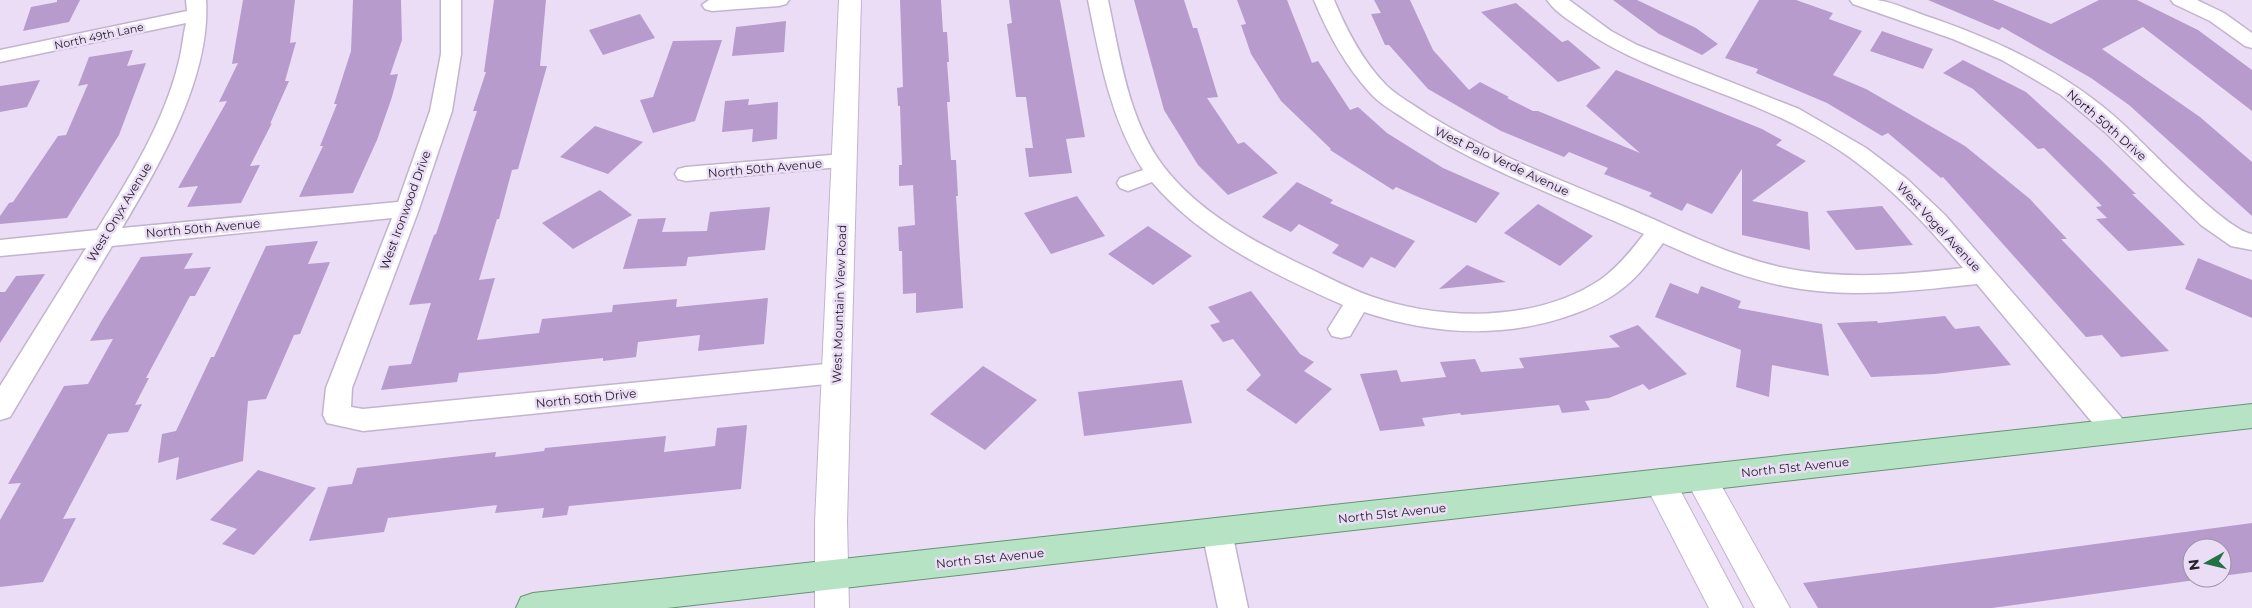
<svg xmlns="http://www.w3.org/2000/svg" width="2252" height="608" viewBox="0 0 2252 608" font-family="Montserrat,sans-serif">
<style>
.building{fill:#b89bcd}
.lines{fill:none;stroke-linecap:round;stroke-linejoin:round}
.street-casing{stroke:#c2b4cd;stroke-width:3}
.secondary-casing{stroke:#c2b4cd;stroke-width:2}
.primary-casing{stroke:#659474;stroke-width:2}
.street{fill:#fff;fill-rule:evenodd}
.secondary{fill:#fff;fill-rule:evenodd}
.primary{fill:#b6e3c4;fill-rule:evenodd}
.labels{text-anchor:middle;dominant-baseline:central;stroke-width:5;stroke-linejoin:round;paint-order:stroke}
.far-street-label{font-size:11px;fill:#27222b;stroke:#ebddf6}
.street-label{font-size:12px;fill:#27222b;stroke:#ebddf6}
</style>
<rect width="100%" height="100%" fill="#ebddf6"/>
<!-- building -->
<path class="building" d="M 57,0 L 80,0 L 69,22 L 23,31 L 31,7 L 57,2 Z
M 243,0 L 295,0 L 290,43 L 296,42 L 285,81 L 289,81 L 270,124 L 272,123 L 250,166 L 260,165 L 241,203 L 187,207 L 198,186 L 178,188 L 227,101 L 219,102 L 238,63 L 232,64 Z
M 353,0 L 401,0 L 402,40 L 390,75 L 398,74 L 392,97 L 377,140 L 353,193 L 299,197 L 323,146 L 320,146 L 337,104 L 334,104 L 351,51 Z
M 494,0 L 546,0 L 540,66 L 547,66 L 518,169 L 512,170 L 499,219 L 497,219 L 479,280 L 495,278 L 477,340 L 539,333 L 542,319 L 612,312 L 613,305 L 677,299 L 676,307 L 768,298 L 764,344 L 698,351 L 700,335 L 638,342 L 636,357 L 603,361 L 603,358 L 459,373 L 457,382 L 381,390 L 389,366 L 411,364 L 431,303 L 409,305 L 434,235 L 436,234 L 477,111 L 473,111 L 486,72 L 484,72 Z
M 900,0 L 941,0 L 943,32 L 947,32 L 949,62 L 947,62 L 950,102 L 947,102 L 951,160 L 956,160 L 958,196 L 956,196 L 963,308 L 916,313 L 916,293 L 903,294 L 902,251 L 899,251 L 898,227 L 915,225 L 913,185 L 899,186 L 899,165 L 902,165 L 900,106 L 898,106 L 897,88 L 903,87 Z
M 1009,0 L 1060,0 L 1085,137 L 1066,139 L 1072,173 L 1029,177 L 1025,148 L 1033,148 L 1026,97 L 1016,97 L 1007,24 L 1012,23 Z
M 1134,0 L 1184,0 L 1193,28 L 1197,28 L 1218,97 L 1207,98 L 1238,144 L 1244,142 L 1278,173 L 1228,195 L 1198,165 L 1164,110 Z
M 1237,0 L 1287,0 L 1312,63 L 1318,61 L 1350,110 L 1358,107 L 1387,133 L 1443,168 L 1500,193 L 1476,223 L 1396,187 L 1393,190 L 1330,150 L 1331,149 L 1281,101 L 1251,54 L 1241,25 L 1246,24 Z
M 1374,0 L 1410,0 L 1433,50 L 1469,90 L 1480,82 L 1509,97 L 1507,98 L 1533,111 L 1538,111 L 1640,153 L 1586,106 L 1616,70 L 1762,129 L 1782,140 L 1776,145 L 1806,161 L 1752,201 L 1808,212 L 1810,250 L 1742,235 L 1742,169 L 1712,214 L 1687,203 L 1682,211 L 1649,196 L 1652,193 L 1604,174 L 1608,168 L 1569,152 L 1564,157 L 1501,131 L 1428,89 L 1389,45 L 1385,45 L 1371,14 L 1381,13 Z
M 1613,0 L 1637,0 L 1696,28 L 1718,44 L 1702,55 L 1659,34 Z
M 1759,0 L 1796,0 L 1833,13 L 1829,19 L 1862,31 L 1833,75 L 1866,89 L 1965,146 L 2030,199 L 2067,239 L 2061,239 L 2169,351 L 2121,357 L 2102,335 L 2086,337 L 1943,177 L 1941,178 L 1888,133 L 1882,136 L 1827,103 L 1756,73 L 1758,69 L 1725,58 Z
M 1928,0 L 1993,0 L 2051,24 L 2099,0 L 2137,0 L 2198,30 L 2252,70 L 2252,111 L 2143,27 L 2102,49 L 2200,117 L 2252,162 L 2252,216 L 2129,105 L 2091,78 L 2002,27 L 1999,30 Z
M 1516,3 L 1562,42 L 1568,40 L 1601,68 L 1558,82 L 1481,12 Z
M 640,14 L 655,38 L 603,55 L 589,30 Z
M 786,21 L 784,52 L 732,56 L 736,27 Z
M 1882,31 L 1933,49 L 1923,69 L 1870,51 Z
M 722,40 L 695,121 L 653,133 L 640,100 L 653,97 L 673,41 Z
M 133,50 L 127,66 L 146,63 L 119,135 L 67,218 L 0,224 L 0,216 L 9,203 L 13,202 L 58,136 L 66,135 L 88,84 L 78,86 L 89,57 Z
M 1963,60 L 2026,92 L 2099,158 L 2136,194 L 2132,194 L 2185,245 L 2128,251 L 2096,219 L 2107,218 L 2096,207 L 2102,206 L 2044,148 L 2038,149 L 1973,89 L 1943,73 Z
M 40,80 L 27,107 L 0,112 L 0,86 Z
M 749,99 L 748,105 L 778,102 L 777,139 L 752,142 L 753,129 L 722,132 L 725,101 Z
M 595,126 L 643,142 L 608,174 L 560,157 Z
M 1297,182 L 1333,200 L 1330,203 L 1415,241 L 1395,268 L 1371,257 L 1363,268 L 1332,253 L 1339,245 L 1299,224 L 1291,232 L 1262,217 Z
M 600,190 L 632,215 L 573,249 L 542,223 Z
M 1077,196 L 1105,236 L 1051,254 L 1024,213 Z
M 1538,204 L 1593,236 L 1560,266 L 1504,233 Z
M 1882,206 L 1913,245 L 1856,250 L 1826,211 Z
M 770,207 L 765,250 L 688,257 L 686,266 L 623,269 L 638,219 L 666,218 L 662,232 L 707,231 L 710,212 Z
M 1148,226 L 1192,256 L 1153,285 L 1108,254 Z
M 318,241 L 308,264 L 330,262 L 300,334 L 294,335 L 266,399 L 248,401 L 243,461 L 176,480 L 179,457 L 158,463 L 162,434 L 176,431 L 211,357 L 214,357 L 266,246 Z
M 193,253 L 184,269 L 211,267 L 195,296 L 190,296 L 146,378 L 149,378 L 135,405 L 142,404 L 128,432 L 108,434 L 63,519 L 76,518 L 43,582 L 0,587 L 0,520 L 21,483 L 8,484 L 64,386 L 88,384 L 113,339 L 90,341 L 102,320 L 141,257 Z
M 2198,258 L 2252,280 L 2252,318 L 2185,289 Z
M 1467,265 L 1506,282 L 1439,289 Z
M 45,274 L 0,343 L 0,292 L 5,292 L 16,276 Z
M 1670,283 L 1698,294 L 1701,286 L 1741,301 L 1738,308 L 1822,324 L 1829,376 L 1772,365 L 1769,397 L 1736,387 L 1741,350 L 1655,317 Z
M 1251,291 L 1300,354 L 1314,362 L 1304,371 L 1332,389 L 1296,424 L 1246,390 L 1261,375 L 1233,339 L 1223,342 L 1210,325 L 1220,322 L 1208,307 Z
M 1945,316 L 1955,329 L 1979,326 L 2011,365 L 1935,374 L 1871,377 L 1837,323 L 1877,321 L 1878,323 Z
M 1638,325 L 1687,374 L 1649,390 L 1643,384 L 1609,398 L 1585,401 L 1590,410 L 1562,413 L 1559,405 L 1461,415 L 1460,413 L 1422,418 L 1425,426 L 1380,431 L 1360,374 L 1397,370 L 1401,382 L 1446,377 L 1440,362 L 1475,359 L 1481,372 L 1524,368 L 1519,358 L 1620,347 L 1609,336 Z
M 983,366 L 1037,400 L 985,450 L 930,414 Z
M 1182,380 L 1192,423 L 1084,436 L 1078,392 Z
M 747,425 L 741,489 L 569,506 L 567,515 L 542,518 L 544,508 L 495,513 L 497,505 L 388,518 L 384,532 L 309,541 L 328,487 L 352,484 L 357,468 L 496,452 L 495,457 L 544,451 L 545,448 L 666,436 L 664,452 L 715,446 L 717,428 Z
M 258,470 L 316,488 L 254,555 L 222,544 L 237,529 L 210,520 Z
M 2252,523 L 2252,572 L 2222,576 L 2222,548 L 2192,548 L 2192,578 L 2210,578 L 1992,608 L 1818,608 L 1803,583 Z"/>
<g class="lines">
<defs>
<path id="street" d="M 186,0 L 206,0 C 211,77 160,164 122,228 L 398,202 L 430,111 L 441,54 L 441,0 L 461,0 L 461,54 L 452,111 L 419,209 L 352,388 L 351,407 L 363,409 L 836,363 L 845,366 L 849,373 L 845,380 L 836,383 L 363,431 L 327,423 L 323,415 L 326,388 L 392,218 L 112,246 L 10,417 L 0,420 L 0,386 L 86,248 L 0,256 L 0,240 L 97,230 C 130,177 164,123 179,61 C 182,49 183,36 186,23 L 0,62 L 0,50 L 187,11 Z
M 709,0 L 789,0 L 786,4 L 779,6 L 712,11 L 705,9 L 702,5 Z
M 1088,0 L 1108,0 C 1120,56 1128,120 1164,167 C 1198,211 1249,239 1298,263 C 1322,274 1345,287 1370,296 C 1441,321 1535,323 1600,280 C 1617,268 1631,251 1644,234 C 1566,199 1483,170 1411,123 C 1398,114 1382,106 1371,94 C 1346,67 1328,34 1314,0 L 1334,0 C 1347,31 1363,62 1387,86 C 1399,97 1414,105 1427,114 C 1489,153 1558,179 1625,207 C 1683,231 1739,262 1802,271 C 1855,279 1910,274 1963,268 C 1918,214 1869,163 1805,130 C 1733,91 1650,75 1582,29 C 1570,21 1555,12 1547,0 L 1569,0 L 1611,31 L 1637,45 L 1799,109 L 1866,148 L 1907,179 L 1945,215 L 2126,423 L 2130,431 L 2126,439 L 2116,442 L 2106,439 L 1977,284 C 1919,290 1859,298 1801,289 C 1753,282 1707,263 1663,243 C 1651,259 1639,276 1623,288 C 1606,302 1586,310 1565,317 C 1498,339 1431,334 1364,312 L 1350,336 L 1341,338 L 1332,336 L 1328,329 L 1343,305 C 1275,275 1201,240 1152,182 L 1128,191 L 1120,188 L 1117,183 L 1120,178 L 1143,170 C 1110,118 1100,59 1088,0 Z
M 1850,0 C 1859,0 1868,0 1877,0 C 1894,2 1918,14 1935,19 C 2003,43 2069,74 2123,124 C 2147,146 2225,230 2252,234 L 2252,250 L 2231,246 L 2201,225 L 2105,132 L 2061,95 L 2002,60 L 1953,39 L 1853,4 Z
M 2171,0 L 2197,0 L 2224,13 L 2252,33 L 2252,48 L 2245,46 L 2210,21 L 2174,4 Z
M 843,154 L 851,156 L 854,161 L 851,166 L 686,181 L 678,179 L 675,174 L 678,169 L 686,167 Z
M 1217,519 L 1227,523 L 1232,532 L 1248,608 L 1218,608 L 1202,532 L 1207,523 Z"/>
<path id="secondary" d="M 839,0 L 861,0 L 847,522 L 849,608 L 815,608 L 815,522 Z
M 1701,465 L 1712,469 L 1790,608 L 1755,608 L 1685,478 L 1690,469 Z
M 1660,469 L 1671,473 L 1743,608 L 1709,608 L 1644,482 L 1649,473 Z"/>
<path id="primary" d="M 2252,404 L 2252,428 L 667,608 L 516,608 L 521,597 L 533,593 Z"/>
</defs>
<!-- street casing -->
<use href="#street" class="street-casing"/>
<!-- secondary casing -->
<use href="#secondary" class="secondary-casing"/>
<!-- primary casing -->
<use href="#primary" class="primary-casing"/>
<!-- street -->
<use href="#street" class="street"/>
<!-- secondary -->
<use href="#secondary" class="secondary"/>
<!-- primary -->
<use href="#primary" class="primary"/>
</g>
<g class="labels">
<!-- far-street labels -->
<g class="far-street-label">
<text transform="translate(99 36) rotate(-12)">North 49th Lane</text>
</g>
<!-- street labels -->
<g class="street-label">
<text transform="translate(2107 125) rotate(41)">North 50th Drive</text>
<text transform="translate(1502 161) rotate(25)">West Palo Verde Avenue</text>
<text transform="translate(765 168) rotate(-5)">North 50th Avenue</text>
<text transform="translate(405 210) rotate(-70)">West Ironwood Drive</text>
<text transform="translate(119 212) rotate(-59)">West Onyx Avenue</text>
<text transform="translate(1939 227) rotate(47)">West Vogel Avenue</text>
<text transform="translate(203 228) rotate(-5)">North 50th Avenue</text>
<text transform="translate(839 304) rotate(-88)">West Mountain View Road</text>
<text transform="translate(586 398) rotate(-6)">North 50th Drive</text>
<text transform="translate(1795 467) rotate(-6)">North 51st Avenue</text>
<text transform="translate(1392 513) rotate(-6)">North 51st Avenue</text>
<text transform="translate(990 558) rotate(-6)">North 51st Avenue</text>
</g>
</g>
<!-- north arrow -->
<g transform="translate(2207 563) rotate(262)"><circle r="24" fill="#ebddf6" stroke="#9d92a5"/>
<path d="M0-4L9 19L0 12L-9 19Z" fill="#237242"/>
<text y="-8" font-size="14" font-weight="bold" text-anchor="middle" fill="#27222b">N</text>
</g>
</svg>
